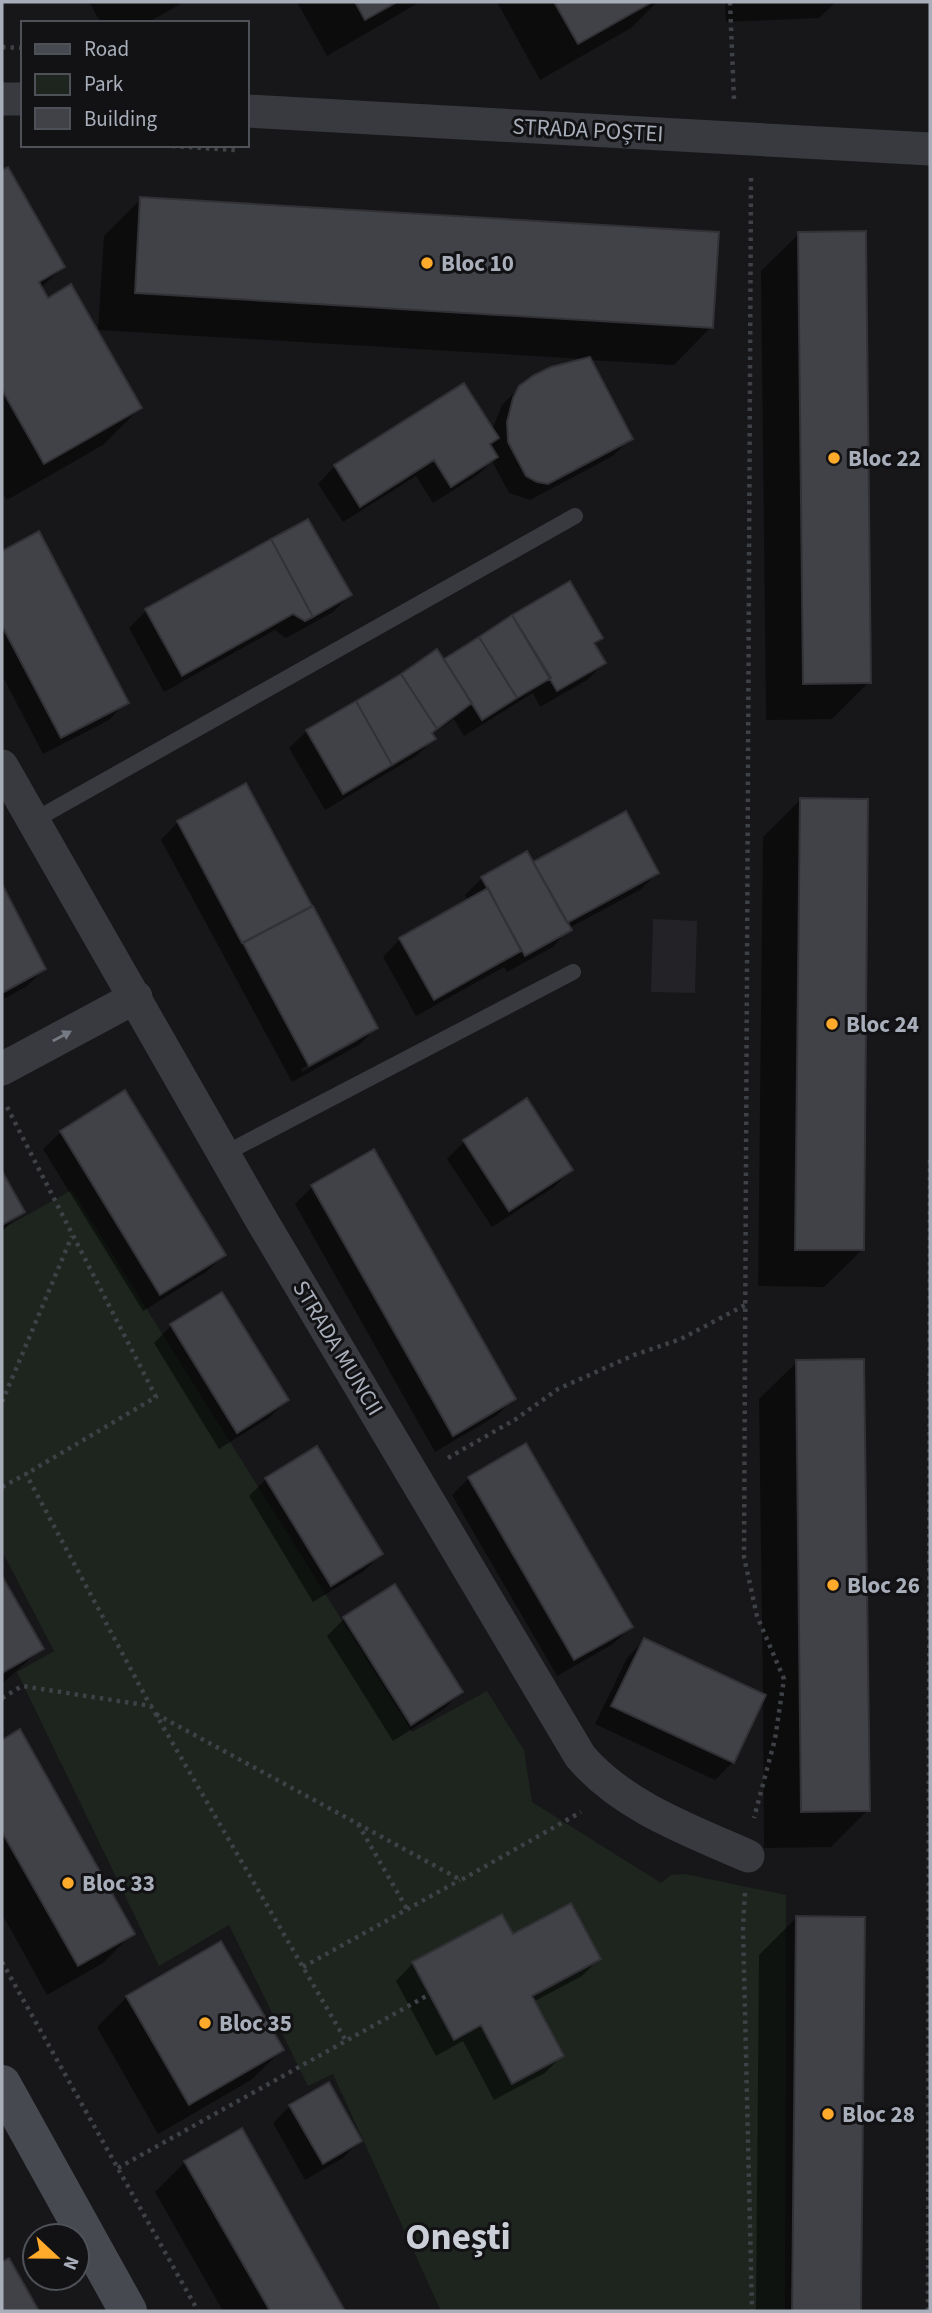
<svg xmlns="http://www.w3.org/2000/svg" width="932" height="2313" viewBox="0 0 932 2313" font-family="'Source Sans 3',sans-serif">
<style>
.built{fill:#232327}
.green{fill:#1d251e}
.shadow{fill:#0007;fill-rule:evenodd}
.building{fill:#414247;stroke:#313136;stroke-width:2}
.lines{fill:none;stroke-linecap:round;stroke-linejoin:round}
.path{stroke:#3e4146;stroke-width:4.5;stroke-dasharray:3.5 5;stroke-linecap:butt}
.lane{stroke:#383a3f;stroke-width:16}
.street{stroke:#383a3f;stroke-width:33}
.secondary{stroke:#46494f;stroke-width:38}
.oneway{fill:#767a83}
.poi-dot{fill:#ffaa2a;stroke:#121215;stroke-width:2.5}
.labels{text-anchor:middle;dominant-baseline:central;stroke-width:6;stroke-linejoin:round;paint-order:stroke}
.street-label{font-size:23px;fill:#a9afba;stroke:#121215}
.poi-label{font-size:23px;font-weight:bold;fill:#a9afba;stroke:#121215;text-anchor:start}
.town-label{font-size:37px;font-weight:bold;fill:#caced6;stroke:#121215}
</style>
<rect width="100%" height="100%" fill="#17171a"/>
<!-- built -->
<path class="built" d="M 653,919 L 697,921 L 695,993 L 651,992 Z"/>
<!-- green -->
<path class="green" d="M 72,1190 L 412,1732 L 487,1691 L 524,1750 L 532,1802 L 661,1883 L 671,1875 L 685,1874 L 786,1895 L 785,2311 L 441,2311 L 333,2074 L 308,2086 L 229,1925 L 159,1966 L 17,1672 L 54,1651 L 2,1551 L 2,1229 Z"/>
<!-- shadow -->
<path class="shadow" d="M 89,2 L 184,2 L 147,23 L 101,23 Z
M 297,2 L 420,2 L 327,56 Z
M 497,2 L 657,2 L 631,28 L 540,80 Z
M 725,2 L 836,2 L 819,18 L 726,22 Z
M 7,169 L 63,267 L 41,288 L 140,408 L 103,445 L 7,500 L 2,492 L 2,172 Z
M 141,199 L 711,327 L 674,365 L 589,360 L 630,439 L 613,456 L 530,500 L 509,493 L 492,461 L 479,474 L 433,503 L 416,476 L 343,522 L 318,484 L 335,466 L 492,430 L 502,405 L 520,387 L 584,359 L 98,330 L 104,236 Z
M 799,234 L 869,682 L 832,719 L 766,720 L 761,271 Z
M 307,521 L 350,595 L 333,612 L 286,638 L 275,630 L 164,692 L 129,628 L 146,611 Z
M 38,534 L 126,702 L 109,720 L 43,754 L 2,675 L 2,553 Z
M 569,583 L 601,638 L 594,645 L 604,663 L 587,680 L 540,707 L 533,693 L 464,736 L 454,719 L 431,735 L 434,739 L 416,756 L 325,810 L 289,748 L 307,731 L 437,652 L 444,662 Z
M 246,786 L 376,1028 L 359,1045 L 292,1082 L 161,840 L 178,822 ZM 358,1037 L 358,1041 L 302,1072 L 301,1069 Z
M 800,800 L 862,1250 L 824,1287 L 758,1286 L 763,837 Z
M 532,864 L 657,873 L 640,890 L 569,928 L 553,947 L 507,972 L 504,967 L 416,1016 L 383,957 L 400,939 L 468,901 L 465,895 L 482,878 Z
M 2,888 L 44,969 L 27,986 L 2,1000 Z
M 61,1132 L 224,1255 L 206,1272 L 143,1311 L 43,1149 Z
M 464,1142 L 571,1170 L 554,1187 L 492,1227 L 447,1159 Z
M 2,1175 L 22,1211 L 2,1232 Z
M 312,1187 L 514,1399 L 496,1416 L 435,1452 L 295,1204 Z
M 171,1326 L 287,1400 L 270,1417 L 219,1449 L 154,1343 Z
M 797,1362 L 868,1810 L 831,1847 L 764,1848 L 763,1699 L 733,1762 L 715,1780 L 595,1724 L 627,1658 L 644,1640 L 763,1695 L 759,1399 Z
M 469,1478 L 631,1627 L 613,1644 L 557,1676 L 452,1495 Z
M 266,1479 L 381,1554 L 364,1571 L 313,1602 L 249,1496 Z
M 2,1580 L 41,1649 L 2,1684 Z
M 344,1619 L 461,1692 L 444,1709 L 393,1741 L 327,1636 Z
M 19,1732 L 133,1933 L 103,1963 L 47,1995 L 2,1914 L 2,1742 Z
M 796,1918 L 863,1918 L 859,2311 L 756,2311 L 759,1955 Z
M 599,1959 L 582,1976 L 533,2002 L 562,2056 L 545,2073 L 494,2100 L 463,2041 L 436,2056 L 396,1981 L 413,1963 Z
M 127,1997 L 282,2050 L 251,2080 L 158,2134 L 97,2027 Z
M 290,2106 L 360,2140 L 343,2158 L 305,2180 L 273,2123 Z
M 241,2130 L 343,2311 L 223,2311 L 155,2192 L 185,2162 Z"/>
<!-- building -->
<path class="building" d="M 355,2 L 397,2 L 365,20 Z
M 554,2 L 652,2 L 578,44 Z
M 8,167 L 65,267 L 39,282 L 48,298 L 71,284 L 142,408 L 44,464 L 2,390 L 2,170 Z
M 140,197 L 719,232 L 713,328 L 135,293 Z
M 866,231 L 871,683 L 803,684 L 798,232 Z
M 590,357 L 633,439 L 548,484 L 537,482 L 526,476 L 508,442 L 507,422 L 513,398 L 519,386 L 534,375 L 551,367 Z
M 464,383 L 499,438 L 490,444 L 498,457 L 451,487 L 434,460 L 360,507 L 334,465 Z
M 308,519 L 352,595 L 313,617 L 271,539 Z
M 39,531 L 129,703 L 61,738 L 2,626 L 2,551 Z
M 271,539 L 313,617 L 305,621 L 293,614 L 182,676 L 145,609 Z
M 570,581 L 603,638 L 594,643 L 606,663 L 557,691 L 512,615 Z
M 512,615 L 551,678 L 517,698 L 479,637 Z
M 479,637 L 517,698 L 482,720 L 444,659 Z
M 437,649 L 472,703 L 437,729 L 401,674 Z
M 401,674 L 437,729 L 432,733 L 436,739 L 392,765 L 356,701 Z
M 356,701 L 392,765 L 343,794 L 306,730 Z
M 246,783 L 312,906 L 242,943 L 177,821 Z
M 800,798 L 868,799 L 864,1250 L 795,1250 Z
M 626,811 L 659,873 L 567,923 L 533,862 Z
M 527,851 L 572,930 L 525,956 L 481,877 Z
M 2,884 L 46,969 L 2,993 Z
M 488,888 L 521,951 L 434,1000 L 399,938 Z
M 313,906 L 378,1028 L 309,1066 L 243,943 Z
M 125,1090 L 226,1255 L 160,1295 L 60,1131 Z
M 527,1098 L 573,1170 L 509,1211 L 463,1140 Z
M 374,1149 L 516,1399 L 453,1436 L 311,1185 Z
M 2,1171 L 25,1212 L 2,1225 Z
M 222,1292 L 289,1400 L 237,1433 L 170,1324 Z
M 864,1359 L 870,1811 L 801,1812 L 796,1360 Z
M 526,1443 L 633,1627 L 574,1660 L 468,1477 Z
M 317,1446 L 383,1554 L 331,1586 L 265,1478 Z
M 2,1576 L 44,1649 L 2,1673 Z
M 395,1584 L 463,1692 L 411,1725 L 343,1617 Z
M 644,1638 L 766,1695 L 734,1763 L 611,1706 Z
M 20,1729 L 135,1934 L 78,1966 L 2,1832 L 2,1740 Z
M 571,1903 L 601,1959 L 532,1996 L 564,2056 L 512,2084 L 481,2025 L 454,2040 L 412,1962 L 502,1914 L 513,1934 Z
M 796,1916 L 865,1917 L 861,2311 L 792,2311 Z
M 221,1941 L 284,2050 L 189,2105 L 126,1996 Z
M 329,2082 L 362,2141 L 323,2164 L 289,2105 Z
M 242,2128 L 345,2311 L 270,2311 L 184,2161 Z
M 9,2258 L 39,2311 L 2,2311 L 2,2262 Z"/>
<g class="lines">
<!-- path -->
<path class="path" d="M 730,2 L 734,99
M 2,47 L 23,48
M 155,145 L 235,150
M 751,178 L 744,1557 L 757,1616 L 784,1679 L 775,1739 L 754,1818
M 7,1107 L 156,1397 L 26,1474
M 2,1402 L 72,1236
M 448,1458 L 516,1419 L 558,1389 L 634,1355 L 681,1339 L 745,1305
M 2,1487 L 26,1474 L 150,1705
M 2,1698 L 22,1686 L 151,1706 L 346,2041
M 156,1714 L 461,1880 L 581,1812
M 358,1824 L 407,1909
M 745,1893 L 743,1927 L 752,2311
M 2,1962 L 198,2311
M 303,1967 L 460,1880
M 118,2168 L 430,1994
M 928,2311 L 930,1158"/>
<!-- lane -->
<path class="lane" d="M 33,821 L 575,516
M 224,1154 L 573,972"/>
<!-- street -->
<path class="street" d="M 2,99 L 23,99
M 247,111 L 930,149
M 2,766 L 262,1221 L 580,1756 C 622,1806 689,1830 748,1856
M 2,1069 L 136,997"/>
<!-- secondary -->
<path class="secondary" d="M 2,2084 L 128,2311"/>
</g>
<!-- one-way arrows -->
<defs><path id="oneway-solid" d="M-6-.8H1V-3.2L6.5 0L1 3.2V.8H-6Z" transform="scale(1.75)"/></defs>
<use class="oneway" href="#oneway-solid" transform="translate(62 1036) rotate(-28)"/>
<!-- markers -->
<g class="poi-dot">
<circle cx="427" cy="263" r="7"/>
<circle cx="834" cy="458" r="7"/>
<circle cx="832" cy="1024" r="7"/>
<circle cx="833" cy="1585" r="7"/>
<circle cx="68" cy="1883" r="7"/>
<circle cx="205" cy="2023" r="7"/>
<circle cx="828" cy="2114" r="7"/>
</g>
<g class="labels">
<!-- street labels -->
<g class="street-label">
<text transform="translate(588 130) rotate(3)">STRADA POȘTEI</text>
<text transform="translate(338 1348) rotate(59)">STRADA MUNCII</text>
</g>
<!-- poi labels -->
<g class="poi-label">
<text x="441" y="263">Bloc 10</text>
<text x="848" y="458">Bloc 22</text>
<text x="846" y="1024">Bloc 24</text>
<text x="847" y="1585">Bloc 26</text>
<text x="82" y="1883">Bloc 33</text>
<text x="219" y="2023">Bloc 35</text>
<text x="842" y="2114">Bloc 28</text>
</g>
<!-- town labels -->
<g class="town-label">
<text x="458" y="2237">Onești</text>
</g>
</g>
<!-- border -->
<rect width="932" height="2313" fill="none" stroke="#a9afba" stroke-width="7"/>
<!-- legend -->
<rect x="21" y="21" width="228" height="126" fill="#121215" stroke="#4e5157" stroke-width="2"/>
<rect x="35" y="44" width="35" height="10" fill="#46494f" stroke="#4e5157" stroke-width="2"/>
<text x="84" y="56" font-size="21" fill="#a9afba">Road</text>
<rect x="35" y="74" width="35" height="21" fill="#1d251e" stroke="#4e5157" stroke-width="2"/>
<text x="84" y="91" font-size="21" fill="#a9afba">Park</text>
<rect x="35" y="108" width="35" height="21" fill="#414247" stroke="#4e5157" stroke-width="2"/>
<text x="84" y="126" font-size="21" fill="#a9afba">Building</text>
<!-- north arrow -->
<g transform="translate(56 2257) rotate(112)"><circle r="33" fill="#121215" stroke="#4e5157" stroke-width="2"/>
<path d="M0-5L12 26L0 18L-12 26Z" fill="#ffaa2a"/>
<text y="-10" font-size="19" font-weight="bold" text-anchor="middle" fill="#a9afba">N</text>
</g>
</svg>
